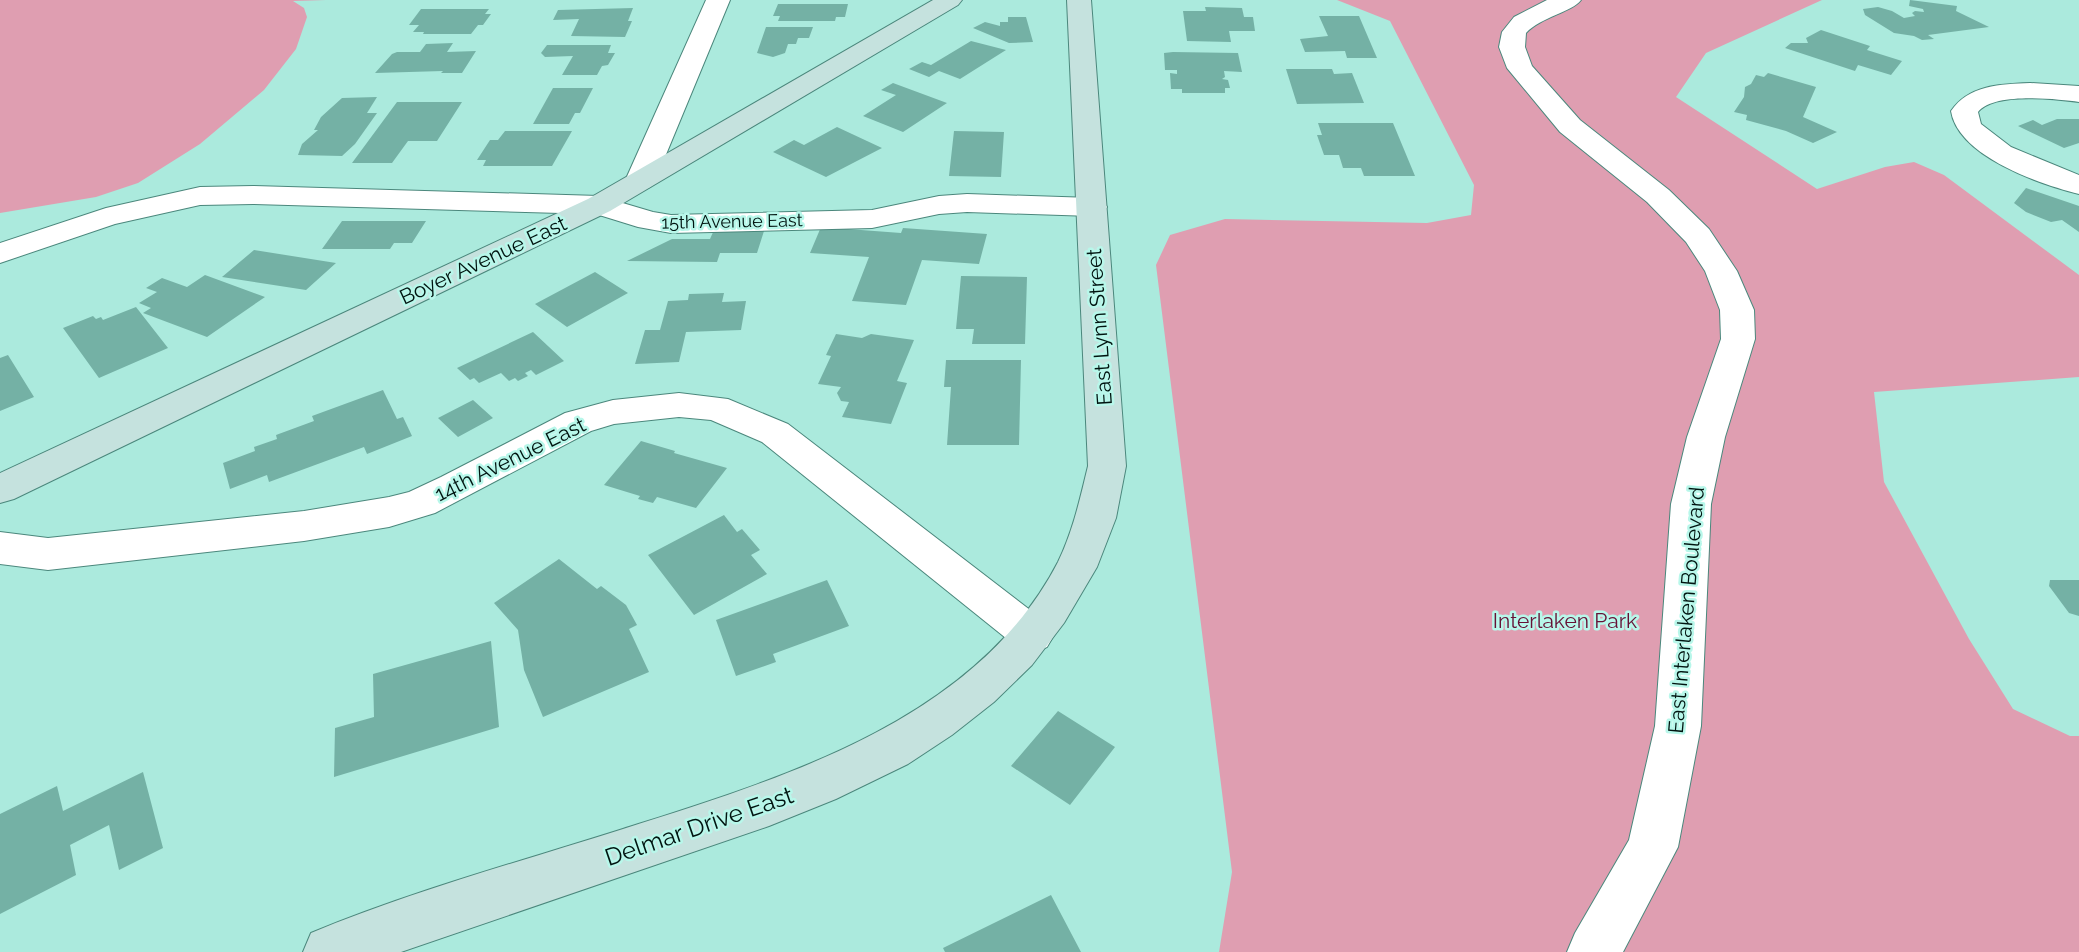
<svg xmlns="http://www.w3.org/2000/svg" width="2079" height="952" viewBox="0 0 2079 952" font-family="Raleway,sans-serif">
<style>
.green{fill:#df9eb1}
.building{fill:#74b1a5}
.lines{fill:none;stroke-linecap:round;stroke-linejoin:round}
.street-casing{stroke:#4b877c;stroke-width:2}
.secondary-casing{stroke:#4b877c;stroke-width:2}
.street{fill:#fff;fill-rule:evenodd}
.secondary{fill:#c5e2de;fill-rule:evenodd}
.labels{text-anchor:middle;dominant-baseline:central;stroke-width:5;stroke-linejoin:round;paint-order:stroke}
.far-street-label{font-size:18px;fill:#001410;stroke:#b8f7ea}
.street-label{font-size:21px;fill:#001410;stroke:#b8f7ea}
.park-label{font-size:21px;fill:#661135;stroke:#b8f7ea}
.near-street-label{font-size:24px;fill:#001410;stroke:#b8f7ea}
</style>
<rect width="100%" height="100%" fill="#abeadd"/>
<!-- green -->
<path class="green" d="M 0,0 L 326,0 L 293,1 L 304,8 L 307,17 L 296,49 L 264,90 L 200,144 L 138,183 L 96,197 L 0,213 Z
M 1337,0 L 1822,0 L 1706,53 L 1676,97 L 1817,189 L 1885,167 L 1914,162 L 1944,175 L 2079,275 L 2079,377 L 1874,392 L 1884,482 L 1969,639 L 2013,709 L 2070,736 L 2079,736 L 2079,952 L 1219,952 L 1232,872 L 1156,265 L 1170,235 L 1225,219 L 1427,223 L 1471,215 L 1474,185 L 1390,21 Z"/>
<!-- building -->
<path class="building" d="M 1910,0 L 1957,6 L 1956,11 L 1989,27 L 1928,35 L 1934,39 L 1922,40 L 1914,36 L 1894,33 L 1865,15 L 1863,9 L 1878,7 L 1892,11 L 1904,18 L 1915,16 L 1912,13 L 1915,11 L 1924,12 L 1923,9 L 1909,6 Z
M 778,4 L 848,4 L 845,17 L 836,17 L 835,21 L 778,21 L 780,16 L 773,16 Z
M 1205,7 L 1242,8 L 1244,17 L 1253,17 L 1255,31 L 1229,31 L 1231,42 L 1187,41 L 1183,11 L 1206,11 Z
M 633,8 L 628,21 L 632,21 L 625,37 L 571,36 L 579,19 L 553,20 L 558,10 Z
M 421,9 L 489,9 L 485,14 L 491,14 L 483,25 L 478,25 L 471,34 L 423,34 L 424,32 L 413,32 L 419,25 L 409,25 Z
M 1319,16 L 1359,16 L 1377,58 L 1347,58 L 1345,51 L 1305,52 L 1300,39 L 1328,36 Z
M 1008,17 L 1026,17 L 1033,42 L 1009,43 L 973,28 L 985,22 L 1000,26 L 1000,22 L 1008,22 Z
M 766,27 L 813,27 L 809,38 L 798,38 L 796,44 L 788,44 L 785,53 L 773,57 L 757,53 Z
M 1821,30 L 1870,46 L 1867,50 L 1902,61 L 1891,75 L 1858,65 L 1855,71 L 1785,48 L 1791,43 L 1808,43 L 1806,38 Z
M 971,41 L 1006,50 L 960,79 L 939,71 L 929,77 L 909,69 L 922,62 L 931,65 Z
M 453,43 L 447,52 L 476,51 L 462,73 L 441,73 L 443,71 L 375,73 L 392,54 L 397,52 L 420,52 L 426,44 Z
M 547,45 L 611,45 L 608,53 L 615,53 L 608,65 L 602,66 L 597,75 L 562,75 L 573,56 L 545,57 L 541,53 Z
M 1173,52 L 1238,53 L 1242,72 L 1224,71 L 1225,77 L 1222,79 L 1228,80 L 1230,88 L 1225,88 L 1225,93 L 1182,93 L 1182,89 L 1171,89 L 1170,73 L 1177,74 L 1177,70 L 1165,70 L 1164,53 Z
M 1286,69 L 1332,69 L 1334,74 L 1352,73 L 1364,103 L 1297,104 Z
M 1768,73 L 1816,87 L 1803,117 L 1837,132 L 1813,143 L 1786,131 L 1746,120 L 1747,115 L 1734,112 L 1744,97 L 1745,87 L 1751,84 L 1756,75 L 1764,77 Z
M 893,83 L 947,103 L 903,132 L 863,116 L 896,95 L 881,90 Z
M 553,88 L 593,88 L 580,113 L 575,113 L 569,124 L 533,124 Z
M 377,97 L 367,113 L 377,113 L 355,144 L 342,156 L 298,155 L 302,144 L 318,130 L 314,130 L 321,117 L 342,98 Z
M 397,102 L 462,102 L 437,141 L 408,141 L 392,163 L 352,163 Z
M 2057,119 L 2079,119 L 2079,143 L 2064,148 L 2018,126 L 2033,120 L 2042,125 Z
M 1318,123 L 1393,123 L 1415,176 L 1364,176 L 1361,168 L 1343,168 L 1339,155 L 1324,155 L 1317,135 L 1322,135 Z
M 837,127 L 882,148 L 826,177 L 773,152 L 794,140 L 804,145 Z
M 505,131 L 572,131 L 552,166 L 483,166 L 486,160 L 477,160 L 490,140 L 498,140 Z
M 954,131 L 1004,132 L 1001,177 L 949,176 Z
M 2026,188 L 2079,206 L 2079,232 L 2062,220 L 2051,222 L 2026,212 L 2014,203 Z
M 342,221 L 426,221 L 412,243 L 394,243 L 390,249 L 322,249 Z
M 821,227 L 901,233 L 903,228 L 987,234 L 979,264 L 922,260 L 906,305 L 852,301 L 869,257 L 810,253 Z
M 714,230 L 764,231 L 757,253 L 720,253 L 717,262 L 627,261 L 672,239 L 710,239 Z
M 254,250 L 336,263 L 306,290 L 222,277 Z
M 595,272 L 628,293 L 567,327 L 535,304 Z
M 205,275 L 265,297 L 207,337 L 143,313 L 151,308 L 139,303 L 157,292 L 146,288 L 162,278 L 187,287 Z
M 961,276 L 1027,277 L 1025,344 L 972,344 L 974,329 L 956,329 Z
M 724,293 L 722,302 L 746,301 L 741,330 L 686,332 L 679,362 L 635,364 L 645,330 L 660,330 L 668,301 L 688,300 L 689,294 Z
M 136,307 L 168,348 L 99,378 L 63,328 L 93,316 L 96,319 L 101,317 L 103,320 Z
M 533,332 L 564,361 L 536,375 L 531,370 L 525,373 L 528,376 L 518,381 L 515,378 L 509,381 L 501,373 L 479,383 L 474,378 L 470,380 L 457,368 Z
M 836,334 L 862,338 L 871,334 L 914,340 L 897,381 L 907,383 L 891,424 L 842,417 L 849,402 L 841,401 L 837,393 L 841,387 L 818,384 L 831,356 L 826,355 Z
M 8,355 L 34,397 L 0,411 L 0,358 Z
M 946,360 L 1021,360 L 1019,445 L 947,445 L 951,387 L 944,387 Z
M 383,390 L 397,419 L 403,417 L 412,436 L 367,454 L 364,447 L 269,482 L 267,475 L 230,489 L 223,463 L 255,451 L 254,447 L 277,439 L 276,435 L 314,421 L 312,416 Z
M 473,400 L 493,418 L 458,437 L 438,418 Z
M 641,441 L 675,451 L 674,453 L 727,468 L 696,508 L 657,497 L 653,503 L 638,499 L 640,496 L 604,485 Z
M 724,515 L 737,532 L 742,529 L 760,550 L 751,555 L 767,574 L 694,615 L 648,555 Z
M 559,559 L 597,589 L 601,586 L 626,605 L 637,625 L 629,629 L 649,672 L 543,717 L 524,670 L 518,630 L 494,603 Z
M 827,580 L 849,626 L 773,654 L 776,662 L 736,676 L 716,620 Z
M 2050,580 L 2079,580 L 2079,616 L 2069,613 L 2049,586 Z
M 491,641 L 499,727 L 334,777 L 335,728 L 374,717 L 373,674 Z
M 1058,711 L 1115,747 L 1070,805 L 1011,766 Z
M 143,772 L 163,848 L 119,870 L 109,825 L 70,845 L 76,875 L 0,914 L 0,814 L 57,786 L 63,811 Z
M 1051,895 L 1081,952 L 945,952 L 943,948 Z"/>
<g class="lines">
<defs>
<path id="street" d="M 706,0 L 730,0 L 655,181 L 650,187 L 640,190 L 630,187 L 625,181 Z
M 1547,0 L 1581,0 C 1572,12 1541,17 1526,33 L 1525,47 L 1532,66 L 1580,120 L 1669,190 L 1709,229 L 1737,271 L 1754,310 L 1755,339 L 1725,437 L 1711,504 L 1701,726 L 1678,847 L 1623,952 L 1567,952 L 1575,933 L 1629,840 L 1655,726 L 1671,504 L 1687,437 L 1721,339 L 1720,310 L 1705,271 L 1686,242 L 1647,202 L 1560,132 L 1507,68 L 1499,47 L 1502,32 L 1514,17 Z
M 2030,83 L 2079,86 L 2079,102 C 2056,99 1994,92 1978,112 L 1981,124 L 2011,147 L 2079,175 L 2079,194 C 2039,184 1958,156 1951,111 C 1969,85 2000,84 2030,83 Z
M 253,186 L 599,196 L 653,212 L 671,215 L 872,210 L 939,196 L 967,194 L 1092,198 L 1103,201 L 1107,207 L 1103,213 L 1092,216 L 967,212 L 939,214 L 872,228 L 671,233 L 638,227 L 596,214 L 253,204 L 200,205 L 115,224 L 0,263 L 0,243 L 106,208 L 200,187 Z
M 679,393 L 728,399 L 788,424 L 1047,623 L 1054,635 L 1047,647 L 1032,653 L 1017,647 L 762,442 L 711,420 L 679,417 L 614,424 L 591,431 L 435,513 L 389,527 L 304,541 L 48,570 L 0,564 L 0,532 L 48,538 L 304,511 L 389,497 L 409,492 L 441,477 L 565,413 L 613,400 Z"/>
<path id="secondary" d="M 933,0 L 962,0 L 958,5 L 610,211 L 14,499 L 0,503 L 0,473 L 588,199 Z
M 1067,0 L 1091,0 L 1126,466 L 1116,518 L 1097,567 L 1064,623 L 1032,665 L 994,702 L 952,735 L 908,764 L 836,799 L 769,826 L 401,952 L 303,952 L 311,933 C 412,891 519,862 623,829 C 780,779 976,721 1058,562 C 1073,531 1080,499 1088,466 Z"/>
</defs>
<!-- street casing -->
<use href="#street" class="street-casing"/>
<!-- secondary casing -->
<use href="#secondary" class="secondary-casing"/>
<!-- street -->
<use href="#street" class="street"/>
<!-- secondary -->
<use href="#secondary" class="secondary"/>
</g>
<g class="labels">
<!-- far-street labels -->
<g class="far-street-label">
<text transform="translate(732 221) rotate(-1)">15th Avenue East</text>
</g>
<!-- street labels -->
<g class="street-label">
<text transform="translate(483 260) rotate(-25)">Boyer Avenue East</text>
<text transform="translate(1099 327) rotate(-94)">East Lynn Street</text>
<text transform="translate(510 459) rotate(-26)">14th Avenue East</text>
<text transform="translate(1686 610) rotate(-85)">East Interlaken Boulevard</text>
</g>
<!-- park labels -->
<g class="park-label">
<text x="1565" y="620">Interlaken Park</text>
</g>
<!-- near-street labels -->
<g class="near-street-label">
<text transform="translate(699 826) rotate(-19)">Delmar Drive East</text>
</g>
</g>
</svg>
